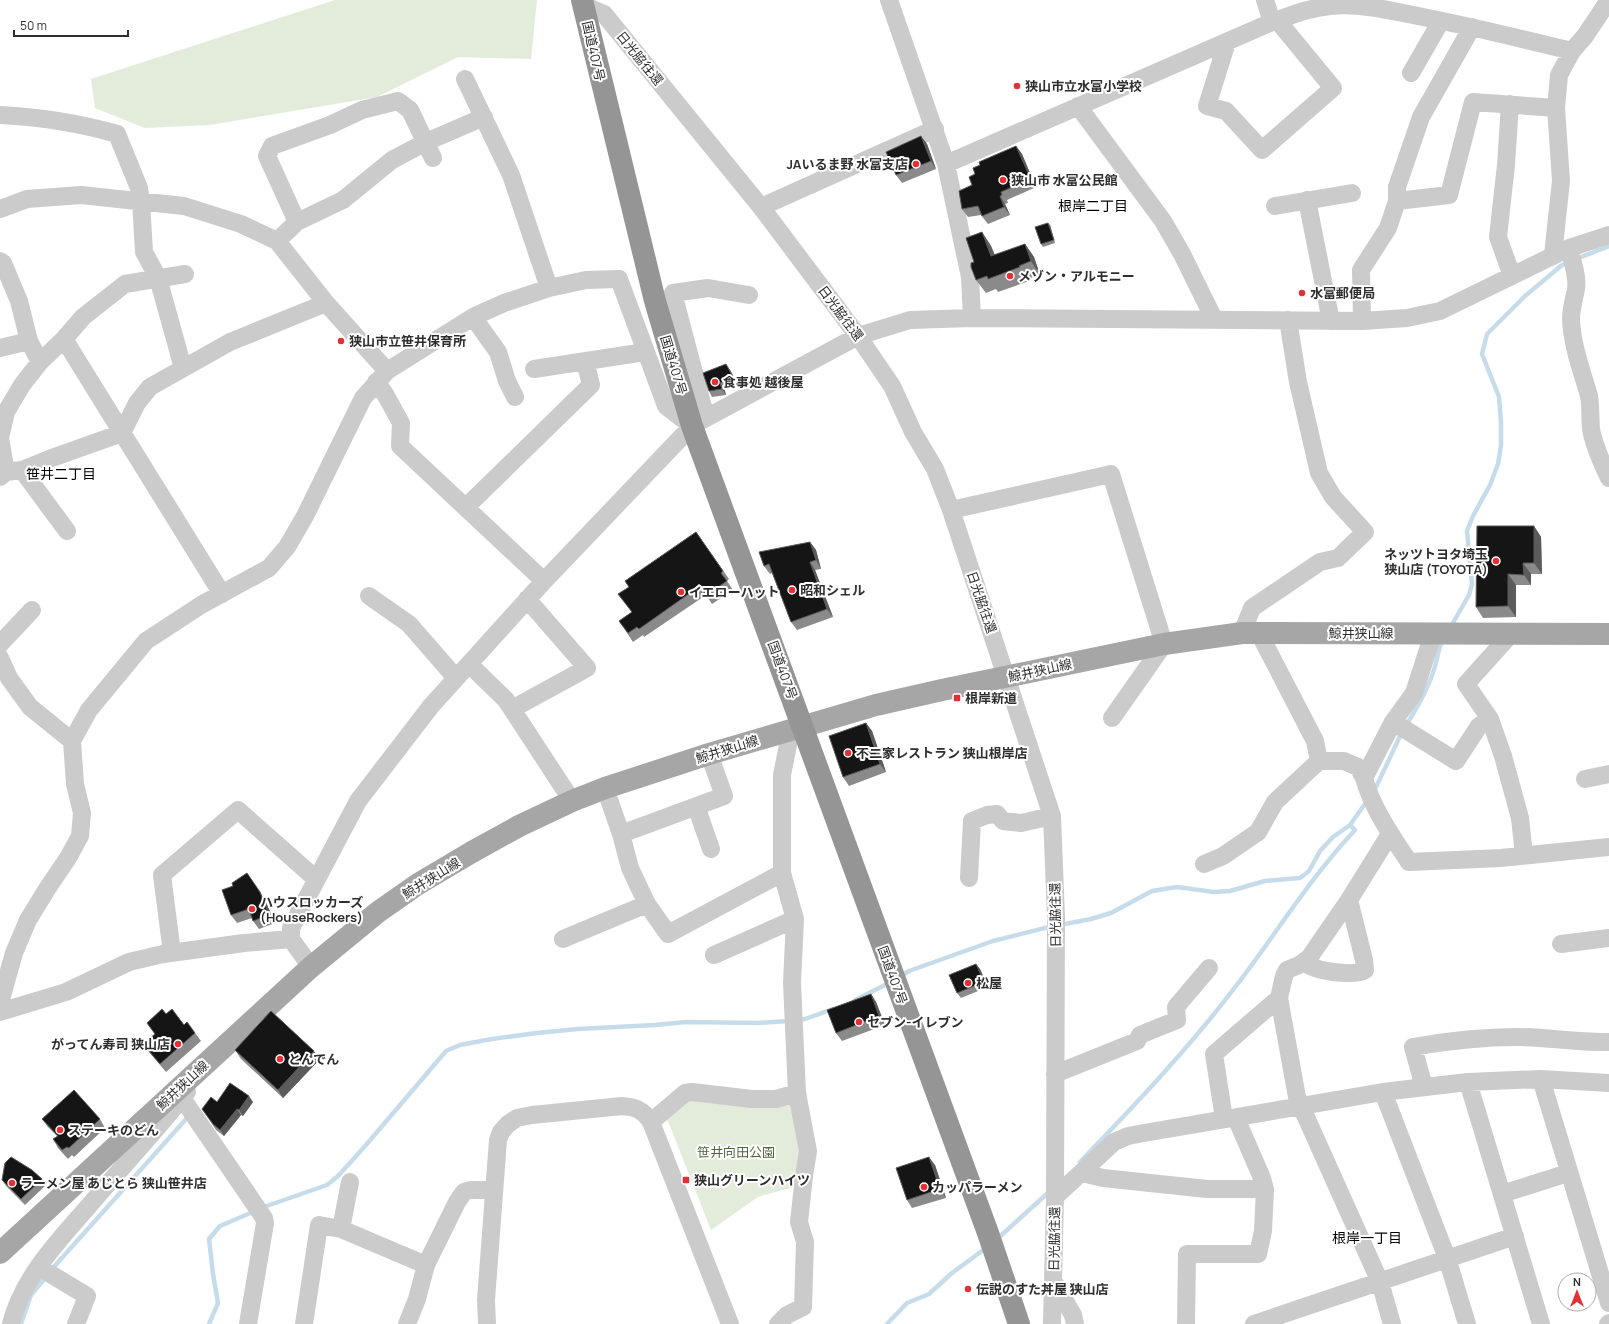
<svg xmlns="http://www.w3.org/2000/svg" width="1609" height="1324" viewBox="0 0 1609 1324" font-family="Manrope,'Noto Sans JP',sans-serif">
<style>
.green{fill:#e3ebdb}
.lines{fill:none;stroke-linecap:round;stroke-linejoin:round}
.stream{stroke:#c7dceb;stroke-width:4.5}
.minor{stroke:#cbcbcb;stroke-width:18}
.major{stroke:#a6a6a6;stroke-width:22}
.highway{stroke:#959595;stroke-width:22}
.wall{fill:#8a8a8a}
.shaded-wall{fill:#5b5b5b}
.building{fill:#151515;stroke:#5b5b5b}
.poi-dot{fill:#e52f37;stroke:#fff;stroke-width:1.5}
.labels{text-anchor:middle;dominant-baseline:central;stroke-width:4;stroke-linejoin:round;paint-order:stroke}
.street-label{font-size:13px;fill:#2e2e2e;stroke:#fff}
.poi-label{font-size:13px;font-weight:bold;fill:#2e2e2e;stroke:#fff;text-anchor:start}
.park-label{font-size:13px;fill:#4f693b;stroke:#fff}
.neighbourhood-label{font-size:14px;fill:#000;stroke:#fff}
</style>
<rect width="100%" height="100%" fill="#fff"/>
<!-- green -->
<path class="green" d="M 335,0 L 537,0 L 531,59 L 458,57 L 377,97 L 210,125 L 145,128 L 95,108 L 91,79 Z
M 691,1097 L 791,1098 L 803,1151 L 797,1186 L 758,1197 L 711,1230 L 666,1116 Z"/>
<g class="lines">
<!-- stream -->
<path class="stream" d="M 1576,259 L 1609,246
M 1450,628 L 1469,595 L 1472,584 L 1467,531 L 1473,516 L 1490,485 L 1498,464 L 1501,445 L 1501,422 L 1499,397 L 1482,354 L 1487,334 L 1525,296 L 1562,265 L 1569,262
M 1406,726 C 1417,707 1429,688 1435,666 C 1438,657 1438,648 1443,640
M 1373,792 L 1377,785 L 1402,732
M 1060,925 L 1091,919 L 1111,913 L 1152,891 L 1177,887 L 1214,892 L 1230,891 L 1265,881 L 1300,878 L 1309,871 L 1320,851 L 1333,837 L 1350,825 L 1367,801
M 901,976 L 909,971 L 993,941 L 1053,926
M 855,1000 L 889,983
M 797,1020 L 805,1019 L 833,1009
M 1080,1162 C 1134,1106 1189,1048 1236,986 C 1276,934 1310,878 1355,830 L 1350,825
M 261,1208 L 327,1185 L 338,1176 L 366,1145 L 446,1051 L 460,1045 L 492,1039 L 537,1033 L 578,1029 L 655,1025 L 686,1022 L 758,1023 L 789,1021
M 996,1240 L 1050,1191
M 52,1269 L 187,1118
M 21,1324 L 31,1295 L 46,1277
M 209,1324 L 218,1303 L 213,1274 L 209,1239 L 220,1226 L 255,1211
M 887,1324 L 907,1303 L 929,1294 L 952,1273 L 986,1248"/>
<!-- minor -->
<path class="minor" d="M 889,0 L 946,164 L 970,277 L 972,318
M 1265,0 L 1272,22
M 583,5 L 604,14 L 761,207 L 858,336 L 892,386 L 913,432 L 935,469 L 951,510 L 1052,816 L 1056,917 L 1055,1197 L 1052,1324
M 1227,42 L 1207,106 L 1226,111 L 1262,150 L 1333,88 L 1277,20
M 1411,73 L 1441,21
M 465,79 L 511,175 L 549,288
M 1510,104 L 1506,165 L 1498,237 L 1512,276
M 1078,106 L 1163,221 L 1182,254 L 1214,319
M 0,115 C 39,117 79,123 117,134 L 139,188 L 141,201 L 144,252 L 158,278 L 183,368
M 946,164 L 1272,22 C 1292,15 1308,8 1330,6 C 1362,3 1393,11 1423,17 C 1473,27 1523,39 1572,51
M 1307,200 L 1331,321
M 1397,201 L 1449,195 L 1473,102 L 1556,108
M 1275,206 L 1352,193
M 761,207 L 935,129
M 0,209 L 27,199 L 81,195 L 184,206 L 241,224 L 277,241 L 326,303 L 387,371
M 297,222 L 267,156 L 272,146 L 330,125 L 362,110 L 398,101 L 410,110 L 433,158
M 277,241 L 297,222 L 343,200 L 392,160 L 426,142 L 484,117
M 1569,248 C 1572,261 1578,276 1576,289 C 1574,300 1571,309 1571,319 C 1572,346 1582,371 1589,396 C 1591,407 1590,419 1591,429 C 1594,446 1602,463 1609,478
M 1553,255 L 1561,181 L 1556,108 L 1559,75 L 1572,51 L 1585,36 L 1609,0
M 0,261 L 3,263 L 19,301 L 29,341 L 40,362
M 473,317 L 498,352 L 507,381 L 515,397
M 1362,321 L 1361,270 L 1388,228 L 1397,201 L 1397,187 L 1421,117 L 1472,27
M 64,339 L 222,594
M 0,348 L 29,341
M 534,369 L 645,352
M 376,382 L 385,394 L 401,423 L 400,446 L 544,581
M 706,418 L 673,293 L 708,288 L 749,295
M 22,470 L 67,531
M 6,472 L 0,438 L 6,412 L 22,385 L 40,362 L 64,339 L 83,317 L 125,284 L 185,274
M 0,477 L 6,472 L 22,470 L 49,459 L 122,433 L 137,403 L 150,387 L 230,342 L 326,303
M 466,507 L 591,385 L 585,361
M 951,510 L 1111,474 L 1164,644 L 1112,718
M 369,596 L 409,624 L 456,678
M 1242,633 L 1252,608 L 1320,562 L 1338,558 L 1365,532 L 1333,497 L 1319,473 L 1298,382 L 1288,320
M 1259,633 L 1315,741 L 1319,761
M 1433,634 L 1414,693 L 1393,722 L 1364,778 C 1372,808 1392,836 1409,862 L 1501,858 L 1609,847
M 1511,634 L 1466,684 L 1490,719 L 1503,756 L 1520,818 L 1524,855
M 0,644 L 32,610
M 0,658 L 9,678 L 30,707 L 72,741 L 75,784 L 82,813 L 80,836 L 68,858 L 47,889 L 28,920 L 14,953 L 0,1003
M 469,664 L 506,700 L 572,801
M 512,709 L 587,668 L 527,599
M 1393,722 L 1456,761 L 1479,726 L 1490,719
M 72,741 L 89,710 L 146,641 L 201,605 L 269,568 L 287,547 L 305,516 L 363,398 L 387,371 L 473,317 L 504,303 L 549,288 L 586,280 L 619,279 L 666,406 L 692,426
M 1585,779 L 1609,774
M 605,788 L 621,834 L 630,868 L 647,904 L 668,934 L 782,873
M 696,806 L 711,849
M 621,834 L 724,796 L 709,754
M 1204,864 L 1223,856 L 1258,832 L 1275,802 L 1319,761 L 1344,761 L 1358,767 L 1364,778
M 969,878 L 972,821 L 987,815 L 997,814 L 1003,821 L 1021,823 L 1052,816
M 563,939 L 647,904
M 1561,944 L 1609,938
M 172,953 L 162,875 L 238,810 L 316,879
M 714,955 L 795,919
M 1304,962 C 1307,964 1311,967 1315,968 C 1326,972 1356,976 1365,970 L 1364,960 L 1349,900
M 311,967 L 291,939 L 291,928 L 358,801 L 431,706 L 544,581 L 692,426 L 706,418 L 858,336 L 910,320 L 972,318 L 1362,321 L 1407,318 L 1440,311 L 1569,248 L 1609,235
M 1279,998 L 1297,1097 L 1380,1282 L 1392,1324
M 0,1012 L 66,992 L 129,962 L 163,954 L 244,943 L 291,939
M 1055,1074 L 1137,1041 L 1140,1035 L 1177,1020 L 1176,1007 L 1209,968
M 1541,1079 L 1609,1303
M 1468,1082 L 1541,1324
M 1424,1087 L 1413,1047 C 1447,1041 1482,1037 1517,1037 C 1548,1037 1578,1043 1609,1042
M 174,1092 L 182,1098 L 264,1218 L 265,1223 L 248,1324
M 1383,1092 L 1447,1258 L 1467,1324
M 1224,1119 L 1214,1054 L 1279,998 L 1284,976 L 1287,970 L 1299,965 L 1309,958 L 1349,900 L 1390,834
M 651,1122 L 685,1093 L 692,1092 L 752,1099 L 776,1099 L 797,1093
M 1082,1173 L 1103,1178 L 1207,1189 L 1265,1189 L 1262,1178 L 1236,1118
M 1502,1194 L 1568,1173
M 1055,1197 L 1114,1142 L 1128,1136 L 1144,1133 L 1383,1092 L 1468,1082 L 1541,1079 L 1609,1083
M 341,1229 L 350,1182
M 39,1267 L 87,1296 L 76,1324
M 1054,1282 L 1073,1315 L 1075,1324
M 11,1324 C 22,1279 57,1242 87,1208 C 120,1169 155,1132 187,1092
M 304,1324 L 319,1225 L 341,1229 L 426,1265
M 407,1324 L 417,1299 L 426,1265 L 457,1202 L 464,1192 L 470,1190 L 494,1190
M 487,1324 L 486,1300 L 498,1140 L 501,1132 L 508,1124 L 517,1118 L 532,1115 L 622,1106 C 636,1107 643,1110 651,1122 L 730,1324
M 778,1324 L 787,1315 L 803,1307 L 805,1242 L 799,1222 L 804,1176 L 808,1151 L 797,1093 L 792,983 L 795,919 L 782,873 L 782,775 L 791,730
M 1186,1324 L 1187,1254 L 1258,1254 L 1263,1231 L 1265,1189
M 1254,1324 L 1515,1236
M 1608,1324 L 1609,1323"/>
<!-- major -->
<path class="major" d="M 0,1253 L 311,967 L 378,912 L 418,884 L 472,852 L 519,826 L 572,801 L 605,788 L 709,754 L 876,705 L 942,690 L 1164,644 L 1242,633 L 1609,634"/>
<!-- highway -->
<path class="highway" d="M 582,0 L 655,301 L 692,426 L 988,1233 L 1019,1324"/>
</g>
<!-- wall -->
<path class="wall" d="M 921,136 L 927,144 L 936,169 L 902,183 L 896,175 Z
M 1016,146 L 1022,154 L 1035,185 L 1033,186 L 1034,188 L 1007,200 L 1008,203 L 1005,204 L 1010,215 L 988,224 L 981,215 L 968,217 L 962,209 L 972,185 L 975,174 Z
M 1050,225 L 1055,243 L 1043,247 L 1041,244 Z
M 982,232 L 991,246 L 995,255 L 1025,244 L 1034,257 L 1040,275 L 1028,279 L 1029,281 L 998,292 L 996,289 L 986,293 L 976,280 L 974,262 Z
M 730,370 L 737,383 L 724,388 L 726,395 L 712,397 L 709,391 Z
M 1534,526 L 1541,537 L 1542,574 L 1531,574 L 1531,585 L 1516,585 L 1516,617 L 1483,618 L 1476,607 Z
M 696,532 L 729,579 L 727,581 L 733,590 L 712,604 L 706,595 L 644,637 L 643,635 L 633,642 L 619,621 L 632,612 Z
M 810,542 L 816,550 L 821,569 L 815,570 L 833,617 L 797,630 L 791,622 L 772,573 L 770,574 L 764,566 Z
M 866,723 L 872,731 L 886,772 L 849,786 L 843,777 Z
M 265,900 L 275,923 L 259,929 L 253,921 L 252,918 L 237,923 L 231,915 Z
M 976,964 L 980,969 L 988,987 L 961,998 L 957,993 Z
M 871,994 L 876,1002 L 885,1025 L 842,1041 L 836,1033 Z
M 166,1014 L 184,1025 L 187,1022 L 201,1041 L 166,1072 L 149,1052 L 143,1044 L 155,1034 Z
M 235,1050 L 320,1059 L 283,1098 L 241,1059 Z
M 217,1102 L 253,1102 L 243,1116 L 241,1115 L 224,1136 L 216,1130 L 202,1109 Z
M 42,1119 L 100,1119 L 105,1128 L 74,1157 L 72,1155 L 68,1159 L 58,1148 L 53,1139 L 57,1136 L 48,1127 Z
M 935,1165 L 946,1198 L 912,1208 L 907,1200 Z
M 42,1179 L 46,1185 L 25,1205 L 6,1186 L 2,1180 Z"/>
<!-- shaded-wall -->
<path class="shaded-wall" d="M 921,136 L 927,144 L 936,169 L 931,161 Z
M 1016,146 L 1022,154 L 1035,185 L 1030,177 Z
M 1027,178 L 1033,186 L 1034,188 L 1028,180 Z
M 1000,196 L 1005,204 L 1010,215 L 1004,207 Z
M 1048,223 L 1050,225 L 1055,243 L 1054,240 Z
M 982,232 L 991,246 L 1000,269 L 991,256 Z
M 1025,244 L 1034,257 L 1040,275 L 1031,261 Z
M 726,364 L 730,370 L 737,383 L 733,377 Z
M 720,383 L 724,388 L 726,395 L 722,389 Z
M 1534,526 L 1541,537 L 1542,574 L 1534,563 Z
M 810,542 L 816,550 L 821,569 L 816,560 Z
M 810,562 L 815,570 L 833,617 L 827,609 Z
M 1523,563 L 1531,574 L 1531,585 L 1524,575 Z
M 1508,574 L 1516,585 L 1516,617 L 1508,606 Z
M 866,723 L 872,731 L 886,772 L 880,764 Z
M 247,873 L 265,900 L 275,923 L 269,915 Z
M 976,964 L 980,969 L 988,987 L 984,982 Z
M 871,994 L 876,1002 L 885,1025 L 879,1016 Z
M 314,1051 L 320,1059 L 283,1098 L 278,1090 Z
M 249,1096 L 253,1102 L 243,1116 L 239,1110 Z
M 237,1109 L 241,1115 L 224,1136 L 220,1130 Z
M 929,1157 L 935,1165 L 946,1198 L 940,1189 Z"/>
<!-- building -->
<path class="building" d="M 921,136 L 931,161 L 896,175 L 886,152 Z
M 1016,146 L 1030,177 L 1027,178 L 1028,180 L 1001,192 L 1002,195 L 1000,196 L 1004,207 L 982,216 L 978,206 L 962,209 L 959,191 L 972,185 L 969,177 L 975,174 L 973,168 L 980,165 L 979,162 Z
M 1048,223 L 1054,240 L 1041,244 L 1035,227 Z
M 982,232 L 991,256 L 1025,244 L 1031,261 L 1019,266 L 1020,267 L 988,279 L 987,276 L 976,280 L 971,267 L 971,263 L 974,262 L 966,238 Z
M 726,364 L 733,377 L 720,383 L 722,389 L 709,391 L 703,373 Z
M 1477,526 L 1534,526 L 1534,563 L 1523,563 L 1524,575 L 1508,574 L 1508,606 L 1476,607 Z
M 696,532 L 723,571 L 721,573 L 727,581 L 706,595 L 700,586 L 639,629 L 637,627 L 628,633 L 619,621 L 632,612 L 618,594 L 629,587 L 625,581 Z
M 810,542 L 816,560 L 810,562 L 827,609 L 791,622 L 769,564 L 764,566 L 759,552 Z
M 866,723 L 880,764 L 843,777 L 829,736 Z
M 247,873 L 260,892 L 269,915 L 253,921 L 249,909 L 231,915 L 222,890 L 233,886 L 232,883 Z
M 976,964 L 984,982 L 957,993 L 949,975 Z
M 871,994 L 879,1016 L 836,1033 L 827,1010 Z
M 162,1009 L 166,1014 L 172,1009 L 184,1025 L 187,1022 L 195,1033 L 160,1064 L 143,1044 L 155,1034 L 147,1023 Z
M 271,1011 L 314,1051 L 278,1090 L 235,1050 Z
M 230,1083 L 249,1096 L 239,1110 L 237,1109 L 220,1130 L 213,1124 L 202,1109 L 211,1097 L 217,1102 Z
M 74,1090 L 100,1119 L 69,1148 L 67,1147 L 62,1150 L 53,1139 L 58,1136 L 42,1119 Z
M 11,1157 L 32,1170 L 42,1179 L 21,1199 L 2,1180 L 5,1163 Z
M 929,1157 L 940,1189 L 907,1200 L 896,1168 Z"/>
<!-- markers -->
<g class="poi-dot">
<circle cx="1017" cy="86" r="4"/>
<circle cx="916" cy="164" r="4"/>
<circle cx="1003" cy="180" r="4"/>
<circle cx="1010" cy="276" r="4"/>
<circle cx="1302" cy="293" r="4"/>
<circle cx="341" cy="341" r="4"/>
<circle cx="715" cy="382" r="4"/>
<circle cx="1496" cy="561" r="4"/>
<circle cx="792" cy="590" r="4"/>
<circle cx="681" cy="592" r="4"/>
<rect x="953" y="694" width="8" height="8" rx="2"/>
<circle cx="848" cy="753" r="4"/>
<circle cx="252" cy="909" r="4"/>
<circle cx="968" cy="983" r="4"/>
<circle cx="859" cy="1022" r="4"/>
<circle cx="178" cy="1044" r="4"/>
<circle cx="280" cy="1059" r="4"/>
<circle cx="60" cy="1130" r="4"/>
<rect x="682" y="1176" width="8" height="8" rx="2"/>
<circle cx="12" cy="1183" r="4"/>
<circle cx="924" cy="1187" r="4"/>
<circle cx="968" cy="1289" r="4"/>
</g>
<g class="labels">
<!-- street labels -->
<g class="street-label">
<text transform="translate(594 51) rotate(77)">国道407号</text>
<text transform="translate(640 58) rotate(51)">日光脇往還</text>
<text transform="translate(841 313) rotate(53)">日光脇往還</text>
<text transform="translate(674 365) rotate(73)">国道407号</text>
<text transform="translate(982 602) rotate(71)">日光脇往還</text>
<text x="1361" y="633">鯨井狭山線</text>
<text transform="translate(783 670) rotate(70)">国道407号</text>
<text transform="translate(1040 670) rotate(-12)">鯨井狭山線</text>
<text transform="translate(727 749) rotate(-17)">鯨井狭山線</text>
<text transform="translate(431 878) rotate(-32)">鯨井狭山線</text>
<text transform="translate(1055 915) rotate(-91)">日光脇往還</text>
<text transform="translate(893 975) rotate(70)">国道407号</text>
<text transform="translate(182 1085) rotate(-43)">鯨井狭山線</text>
<text transform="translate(1054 1239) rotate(-89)">日光脇往還</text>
</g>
<!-- poi labels -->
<g class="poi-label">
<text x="1025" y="86">狭山市立水富小学校</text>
<text x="908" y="164" text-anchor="end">JAいるま野 水富支店</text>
<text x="1011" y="180">狭山市 水富公民館</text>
<text x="1018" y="276">メゾン・アルモニー</text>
<text x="1310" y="293">水富郵便局</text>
<text x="349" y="341">狭山市立笹井保育所</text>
<text x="723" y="382">食事処 越後屋</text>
<text x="1488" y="554" text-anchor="end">ネッツトヨタ埼玉<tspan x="1488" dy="15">狭山店 (TOYOTA)</tspan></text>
<text x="800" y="590">昭和シェル</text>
<text x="689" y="592">イエローハット</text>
<text x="965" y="698">根岸新道</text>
<text x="856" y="753">不二家レストラン 狭山根岸店</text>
<text x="260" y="902">ハウスロッカーズ<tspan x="260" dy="15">(HouseRockers)</tspan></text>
<text x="976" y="983">松屋</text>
<text x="867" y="1022">セブン-イレブン</text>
<text x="170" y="1044" text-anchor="end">がってん寿司 狭山店</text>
<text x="288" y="1059">とんでん</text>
<text x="68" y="1130">ステーキのどん</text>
<text x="694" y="1180">狭山グリーンハイツ</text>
<text x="20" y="1183">ラーメン屋 あじとら 狭山笹井店</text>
<text x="932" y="1187">カッパラーメン</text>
<text x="976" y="1289">伝説のすた丼屋 狭山店</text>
</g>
<!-- park labels -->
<g class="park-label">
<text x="736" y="1152">笹井向田公園</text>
</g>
<!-- neighbourhood labels -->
<g class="neighbourhood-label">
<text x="1093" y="205">根岸二丁目</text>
<text x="61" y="473">笹井二丁目</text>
<text x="1367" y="1237">根岸一丁目</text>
</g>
</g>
<!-- north arrow -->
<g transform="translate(1577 1292)"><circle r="19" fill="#ffffff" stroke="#ababab"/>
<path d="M0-3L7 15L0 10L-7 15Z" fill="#e52f37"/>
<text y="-6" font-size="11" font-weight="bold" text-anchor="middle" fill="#2e2e2e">N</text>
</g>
<!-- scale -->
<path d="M14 30v6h114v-6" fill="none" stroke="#2e2e2e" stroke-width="2"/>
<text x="20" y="30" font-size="12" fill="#2e2e2e" stroke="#ffffff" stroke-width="3" paint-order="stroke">50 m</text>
</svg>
